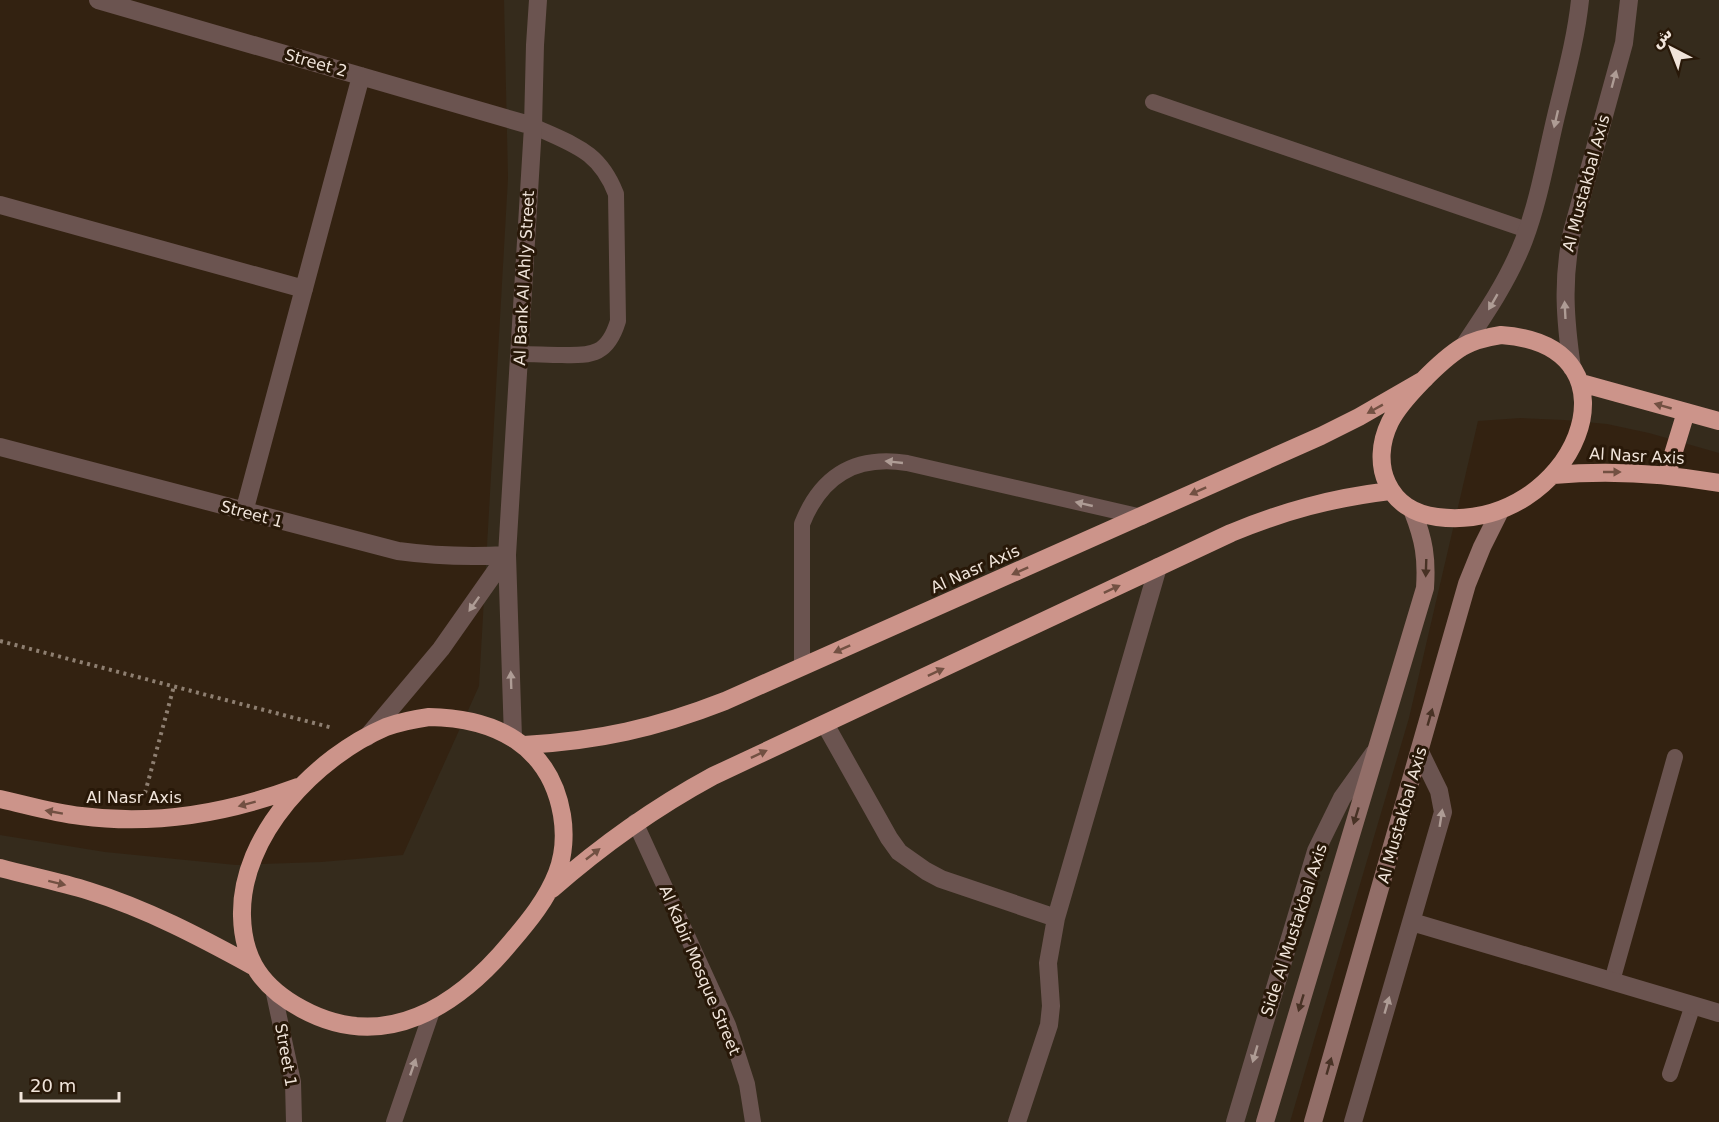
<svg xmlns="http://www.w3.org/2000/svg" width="1719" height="1122" viewBox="0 0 1719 1122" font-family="'DejaVu Sans',Cairo,sans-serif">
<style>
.commercial{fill:#352b1c}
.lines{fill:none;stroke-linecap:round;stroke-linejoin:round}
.path{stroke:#8e7f71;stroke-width:4;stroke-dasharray:3 4.5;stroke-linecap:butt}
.lane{stroke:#6b5450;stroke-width:16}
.street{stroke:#6b5450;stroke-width:18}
.secondary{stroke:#926e68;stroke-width:18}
.highway{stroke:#cc948a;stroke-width:18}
.oneway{fill:#ae9c95}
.oneway2{fill:#725042}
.oneway3{fill:#483225}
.labels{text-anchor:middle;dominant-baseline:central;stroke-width:6;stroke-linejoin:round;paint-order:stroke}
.street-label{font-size:16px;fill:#f0e4da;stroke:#281808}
</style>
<rect width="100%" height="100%" fill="#321"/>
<!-- commercial -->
<path class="commercial" d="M 504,0 L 1719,0 L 1719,453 L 1649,433 L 1607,424 L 1564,420 L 1521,418 L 1478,421 L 1409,718 L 1290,1122 L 0,1122 L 0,835 L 105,852 L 236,865 L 321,862 L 403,855 L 479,686 L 508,178 Z"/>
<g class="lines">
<!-- path -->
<path class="path" d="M 0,641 L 333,728
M 145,793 L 174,686"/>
<!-- lane -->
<path class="lane" d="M 1153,102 L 1527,230
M 520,354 C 534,354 548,355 562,355 C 593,356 608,354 618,321 L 616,194 C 599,150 573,145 533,126
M 802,667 L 802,524 C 821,476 855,455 907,463 L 1142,517
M 635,822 L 728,1025 L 747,1084 L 753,1122
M 1612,981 L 1675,757
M 273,989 L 293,1082 L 294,1122
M 1670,1074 L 1693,1005
M 394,1122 L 432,1011"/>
<!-- street -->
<path class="street" d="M 98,0 L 533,126
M 0,205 L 304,289
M 1463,347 C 1486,313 1509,279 1524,240 C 1539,200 1546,158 1556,116 C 1565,78 1576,39 1580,0
M 1572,368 C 1565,319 1562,280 1572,232 L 1624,43 L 1629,0
M 0,447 L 398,551 C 435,556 470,557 507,555
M 244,512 L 361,76
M 825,724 L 889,838 L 899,852 L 926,871 L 941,879 L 1056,918
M 367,737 L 441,649 L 507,555
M 513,738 L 507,555 L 533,126 L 535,45 L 538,0
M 1412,922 L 1719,1013
M 1017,1122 L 1049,1025 L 1051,1006 L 1048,963 L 1056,918 L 1158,567
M 1235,1122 L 1316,851 L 1342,798 L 1374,753
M 1353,1122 L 1443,812 L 1439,791 L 1420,752"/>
<!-- secondary -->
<path class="secondary" d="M 1265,1122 L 1425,588 C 1427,558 1424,540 1413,512
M 1313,1122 L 1467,584 L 1482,547 L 1500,511"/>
<!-- highway -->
<path class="highway" d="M 1501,335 C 1652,345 1573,534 1437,517 C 1388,511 1369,465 1390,422 C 1401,400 1441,360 1462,347 C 1474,340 1488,337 1501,335 Z
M 1581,383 L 1719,421
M 1667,474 L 1686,412
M 1553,475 C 1610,470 1663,473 1719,483
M 429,717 C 495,718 550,745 562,815 C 565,833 564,855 557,873 C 547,899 529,921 511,942 C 458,1006 385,1054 302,1009 C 263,988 243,961 242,916 C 240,835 316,757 386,727 C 400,722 415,719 429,717 Z
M 524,745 C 598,741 656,728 725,701 L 1321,436 L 1359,417 L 1425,379
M 0,799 C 27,805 54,813 81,816 C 155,826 228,813 298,787
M 0,868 C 30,876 60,882 89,891 C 147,909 200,937 253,966
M 552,889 C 602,845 654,808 713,776 L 1231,533 C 1284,511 1332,498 1390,491"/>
</g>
<!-- one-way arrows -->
<defs><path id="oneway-solid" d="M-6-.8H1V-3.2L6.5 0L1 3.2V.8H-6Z" transform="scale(1.5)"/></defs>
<g class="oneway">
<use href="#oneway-solid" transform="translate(1614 79) rotate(-75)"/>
<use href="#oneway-solid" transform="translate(1556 119) rotate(103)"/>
<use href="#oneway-solid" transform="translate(1493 302) rotate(120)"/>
<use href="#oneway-solid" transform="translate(1565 310) rotate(-93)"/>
<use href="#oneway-solid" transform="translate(894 462) rotate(-174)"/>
<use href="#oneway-solid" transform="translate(1084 504) rotate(-167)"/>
<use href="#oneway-solid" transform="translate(474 604) rotate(125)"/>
<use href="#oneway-solid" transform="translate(511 680) rotate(-92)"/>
<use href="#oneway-solid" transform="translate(1441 818) rotate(-81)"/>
<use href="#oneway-solid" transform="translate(1387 1005) rotate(-74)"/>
<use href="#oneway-solid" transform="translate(1255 1054) rotate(106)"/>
<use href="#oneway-solid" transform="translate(413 1067) rotate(-71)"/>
</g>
<g class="oneway2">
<use href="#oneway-solid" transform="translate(1663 406) rotate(-164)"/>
<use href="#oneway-solid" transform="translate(1375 409) rotate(151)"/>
<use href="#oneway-solid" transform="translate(1612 472)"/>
<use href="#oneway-solid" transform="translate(1198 491) rotate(156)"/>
<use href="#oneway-solid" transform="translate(1020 571) rotate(156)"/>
<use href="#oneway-solid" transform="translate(1112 589) rotate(-25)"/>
<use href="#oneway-solid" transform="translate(842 649) rotate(156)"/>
<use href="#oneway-solid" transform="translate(936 672) rotate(-25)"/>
<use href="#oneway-solid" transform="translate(759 754) rotate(-25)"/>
<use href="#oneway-solid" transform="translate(247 804) rotate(165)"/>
<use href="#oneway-solid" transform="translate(54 812) rotate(-170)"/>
<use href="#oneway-solid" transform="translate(593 854) rotate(-38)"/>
<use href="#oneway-solid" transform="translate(57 883) rotate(14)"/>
</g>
<g class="oneway3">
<use href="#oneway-solid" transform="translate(1426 568) rotate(92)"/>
<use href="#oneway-solid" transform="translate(1430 717) rotate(-74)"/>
<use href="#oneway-solid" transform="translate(1356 816) rotate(107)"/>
<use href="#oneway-solid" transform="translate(1301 1003) rotate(107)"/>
<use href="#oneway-solid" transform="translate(1329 1066) rotate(-74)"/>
</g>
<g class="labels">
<!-- street labels -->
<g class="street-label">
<text transform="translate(316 63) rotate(16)">Street 2</text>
<text transform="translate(1586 183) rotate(-75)">Al Mustakbal Axis</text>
<text transform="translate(524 278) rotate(-87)">Al Bank Al Ahly Street</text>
<text transform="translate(1637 456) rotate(3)">Al Nasr Axis</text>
<text transform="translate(252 514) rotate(15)">Street 1</text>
<text transform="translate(975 569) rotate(-24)">Al Nasr Axis</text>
<text x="134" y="797">Al Nasr Axis</text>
<text transform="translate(1402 815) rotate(-74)">Al Mustakbal Axis</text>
<text transform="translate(1294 930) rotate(-72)">Side Al Mustakbal Axis</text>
<text transform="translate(700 970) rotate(67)">Al Kabir Mosque Street</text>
<text transform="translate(286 1055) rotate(80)">Street 1</text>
</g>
</g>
<!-- north arrow -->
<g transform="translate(1671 48) rotate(318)" stroke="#281808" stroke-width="4.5" paint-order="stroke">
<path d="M0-4.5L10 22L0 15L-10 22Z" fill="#f0e4da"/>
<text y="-9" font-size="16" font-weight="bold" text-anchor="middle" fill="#f0e4da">ش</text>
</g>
<!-- scale -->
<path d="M21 1092v9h98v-9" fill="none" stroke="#f0e4da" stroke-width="3"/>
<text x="30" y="1092" font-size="18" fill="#f0e4da" stroke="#281808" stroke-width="4.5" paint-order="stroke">20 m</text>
</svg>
